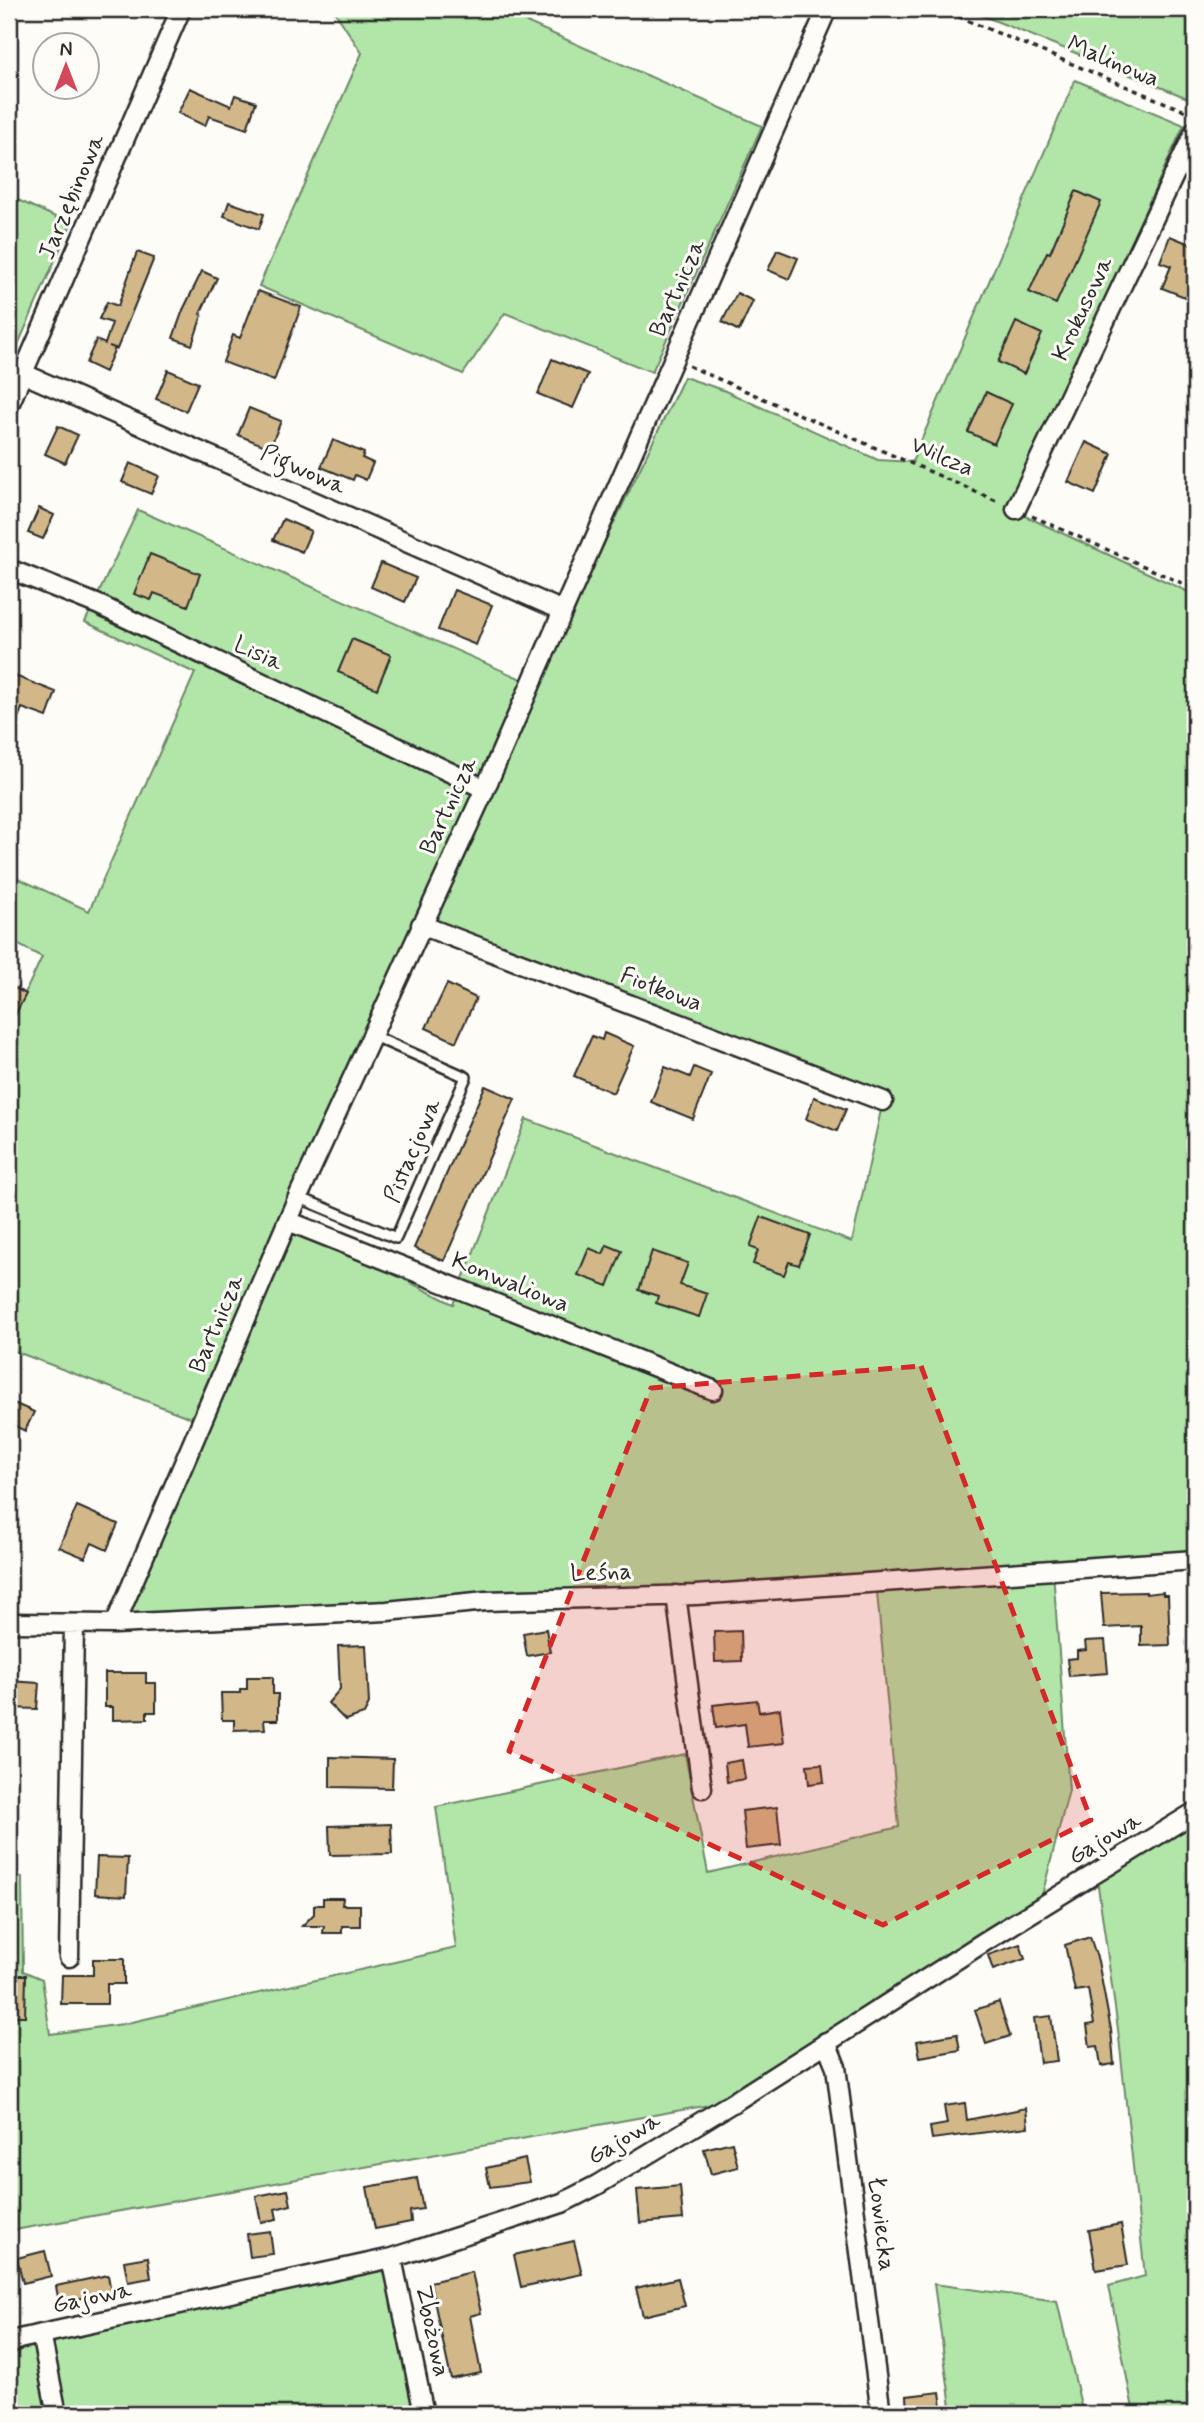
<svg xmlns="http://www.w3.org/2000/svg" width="1204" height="2423" viewBox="0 0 1204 2423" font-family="Mynerve,sans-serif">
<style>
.green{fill:#b1e6a8;stroke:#6e886a;stroke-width:2}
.building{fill:#d2b888;stroke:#2b2b2b;stroke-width:2}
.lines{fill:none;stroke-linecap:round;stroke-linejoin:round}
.service-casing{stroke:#2b2b2b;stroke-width:14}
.minor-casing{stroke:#2b2b2b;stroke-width:23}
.path{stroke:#2b2b2b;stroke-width:3.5;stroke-dasharray:5 5;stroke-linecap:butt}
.service{stroke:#fdfcf7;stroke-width:9}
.minor{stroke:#fdfcf7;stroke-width:18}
.marked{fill:#d62828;fill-opacity:0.2;stroke:#d62828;stroke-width:5;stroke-dasharray:14 9;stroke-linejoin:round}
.labels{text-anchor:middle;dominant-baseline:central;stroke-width:6;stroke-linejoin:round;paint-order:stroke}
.street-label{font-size:24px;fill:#2b2b2b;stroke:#fdfcf7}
</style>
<rect width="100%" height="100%" fill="#fdfcf7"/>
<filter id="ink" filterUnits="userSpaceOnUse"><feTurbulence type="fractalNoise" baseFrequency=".0143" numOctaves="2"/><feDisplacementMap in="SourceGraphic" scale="14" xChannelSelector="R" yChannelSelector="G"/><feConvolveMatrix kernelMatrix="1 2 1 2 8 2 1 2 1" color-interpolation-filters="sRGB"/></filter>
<g filter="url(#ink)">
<!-- green -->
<path class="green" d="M 333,9 L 497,9 L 762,126 L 652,372 L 505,313 L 463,374 L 259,286 L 362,53 Z
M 966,9 L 1195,9 L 1195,101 Z
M 1075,80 L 1184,125 L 1010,509 L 1195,595 L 1195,1562 L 1053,1571 L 1069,1790 L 1039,1907 L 1195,1812 L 1195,2414 L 1134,2414 L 1109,2286 L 1145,2276 L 1118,2029 L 1098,1886 L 1039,1908 L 737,2100 L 9,2231 L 9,1876 L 22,1877 L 23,1971 L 42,1979 L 50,2034 L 123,2024 L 456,1948 L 436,1807 L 685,1754 L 708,1873 L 899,1827 L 876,1582 L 115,1624 L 288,1221 L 453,1304 L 526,1119 L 852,1242 L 883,1101 L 421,925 L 684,377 L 723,390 L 878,460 L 912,462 Z
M 9,196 L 71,224 L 9,365 Z
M 138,510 L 526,681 L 191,1418 L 9,1349 L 9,1027 L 42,957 L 9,940 L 9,874 L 89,911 L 195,673 L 85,622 Z
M 392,2258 L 413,2414 L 9,2414 L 9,2344 Z
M 934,2284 L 1057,2301 L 1083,2414 L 952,2414 Z"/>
<!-- building -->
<path class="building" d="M 190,88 L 231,106 L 235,95 L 256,102 L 247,129 L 209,116 L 205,126 L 178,113 Z
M 1076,191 L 1101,202 L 1056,304 L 1029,292 L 1047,252 L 1050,253 Z
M 229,202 L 264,214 L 259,229 L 224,216 Z
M 1170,236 L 1195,246 L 1195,301 L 1162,288 L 1171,266 L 1160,262 Z
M 777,250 L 798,258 L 789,279 L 768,270 Z
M 137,252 L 154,258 L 117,349 L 109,346 L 115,348 L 105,372 L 86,363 L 96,340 L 105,344 L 112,323 L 99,319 L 107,302 L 118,306 Z
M 202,271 L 217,278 L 200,314 L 202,315 L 192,345 L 173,338 L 183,310 Z
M 258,291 L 301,307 L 274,381 L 223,362 L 233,335 L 240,338 Z
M 737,293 L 753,301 L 739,331 L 722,322 Z
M 1016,322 L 1042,334 L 1024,374 L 998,362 Z
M 552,359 L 588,374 L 573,408 L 538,394 Z
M 168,370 L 198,383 L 186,411 L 156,399 Z
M 986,392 L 1012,404 L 994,444 L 968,432 Z
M 249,408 L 281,421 L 270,448 L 238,435 Z
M 58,426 L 78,435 L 65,463 L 45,454 Z
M 333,440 L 364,453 L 362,458 L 373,463 L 366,480 L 355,475 L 353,480 L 321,467 Z
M 1086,442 L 1112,454 L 1095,494 L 1068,482 Z
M 130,463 L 159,476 L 151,494 L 122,482 Z
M 39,508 L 54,515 L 43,539 L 28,533 Z
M 283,519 L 311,531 L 302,552 L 273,540 Z
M 150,554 L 200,574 L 188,606 L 154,593 L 151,600 L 134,594 Z
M 381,563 L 416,578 L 405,602 L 371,587 Z
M 454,590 L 492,605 L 476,645 L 438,630 Z
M 352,639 L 391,655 L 377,689 L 338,672 Z
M 15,676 L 56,692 L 47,717 L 22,708 L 10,740 L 9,692 Z
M 447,984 L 476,998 L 456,1042 L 426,1028 Z
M 13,987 L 26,994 L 9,1027 L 9,995 Z
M 604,1033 L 634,1046 L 613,1093 L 574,1076 L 592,1036 L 602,1040 Z
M 665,1067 L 690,1077 L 694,1067 L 711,1074 L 693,1119 L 651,1102 Z
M 485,1086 L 515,1099 L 444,1261 L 414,1248 Z
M 814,1097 L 846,1109 L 837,1131 L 806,1119 Z
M 761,1217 L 810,1235 L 799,1265 L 789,1262 L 784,1275 L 753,1264 L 758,1250 L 750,1247 Z
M 607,1245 L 622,1251 L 608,1286 L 578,1275 L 589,1248 L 603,1254 Z
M 652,1251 L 688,1263 L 680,1285 L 707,1294 L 699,1317 L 656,1303 L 658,1296 L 639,1290 Z
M 9,1401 L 34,1412 L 25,1431 L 9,1423 Z
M 77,1506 L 118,1524 L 107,1550 L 92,1543 L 85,1558 L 59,1547 Z
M 1146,1592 L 1146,1594 L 1163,1592 L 1163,1595 L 1168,1595 L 1170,1645 L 1141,1646 L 1141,1626 L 1104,1628 L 1101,1593 Z
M 546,1629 L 550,1652 L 527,1656 L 523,1633 Z
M 741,1631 L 742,1661 L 715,1662 L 714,1632 Z
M 1105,1640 L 1108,1673 L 1069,1676 L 1067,1659 L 1077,1658 L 1077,1651 L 1086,1650 L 1085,1641 Z
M 366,1645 L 369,1704 L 364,1714 L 345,1720 L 328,1703 L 340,1689 L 338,1646 Z
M 105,1673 L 146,1673 L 146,1683 L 156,1683 L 156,1712 L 147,1712 L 147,1719 L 113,1720 L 113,1707 L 105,1707 Z
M 247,1677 L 273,1677 L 273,1694 L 278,1694 L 278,1720 L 264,1720 L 265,1729 L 234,1730 L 234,1720 L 222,1720 L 221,1693 L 240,1693 L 240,1689 L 247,1689 Z
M 9,1681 L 39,1683 L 37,1709 L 9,1708 Z
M 757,1700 L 759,1712 L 780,1709 L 784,1743 L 748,1747 L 745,1724 L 716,1728 L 713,1705 Z
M 330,1757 L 393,1759 L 392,1788 L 330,1787 Z
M 742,1760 L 745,1779 L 727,1782 L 725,1763 Z
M 822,1764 L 824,1782 L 809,1784 L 807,1765 Z
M 777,1807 L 781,1845 L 746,1849 L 742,1811 Z
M 391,1824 L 392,1854 L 330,1855 L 329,1826 Z
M 97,1857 L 128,1858 L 126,1896 L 95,1894 Z
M 323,1898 L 343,1898 L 342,1905 L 360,1905 L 360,1926 L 342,1926 L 342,1933 L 323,1933 L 324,1926 L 302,1926 L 314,1914 L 314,1905 L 323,1905 Z
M 1090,1937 L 1098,1961 L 1111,2030 L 1114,2064 L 1101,2066 L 1098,2046 L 1090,2047 L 1087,2025 L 1094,2024 L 1088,1989 L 1075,1991 L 1065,1945 Z
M 1020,1944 L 1025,1959 L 993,1970 L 988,1955 Z
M 93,1959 L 124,1959 L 124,1984 L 107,1984 L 107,2004 L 61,2004 L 62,1975 L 93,1975 Z
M 9,1975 L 26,1975 L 25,2016 L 9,2016 Z
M 999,2002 L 1010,2036 L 986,2044 L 975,2010 Z
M 1051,2016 L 1057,2061 L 1040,2063 L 1034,2018 Z
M 957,2034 L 960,2050 L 920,2057 L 917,2041 Z
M 965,2103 L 967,2120 L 1026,2108 L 1028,2127 L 932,2139 L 930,2127 L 947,2124 L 944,2106 Z
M 732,2142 L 738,2167 L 711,2174 L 704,2149 Z
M 525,2159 L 530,2182 L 490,2187 L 486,2168 Z
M 417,2178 L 423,2209 L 410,2211 L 411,2222 L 375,2229 L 367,2187 Z
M 680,2186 L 683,2219 L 640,2223 L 637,2190 Z
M 288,2190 L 291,2205 L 275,2209 L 277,2219 L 261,2222 L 256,2196 Z
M 1121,2224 L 1128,2265 L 1096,2270 L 1089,2230 Z
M 270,2231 L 273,2254 L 250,2257 L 247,2234 Z
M 574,2241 L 582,2274 L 521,2287 L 514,2255 Z
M 45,2251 L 51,2276 L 23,2283 L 17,2258 Z
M 148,2257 L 151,2278 L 128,2282 L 124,2261 Z
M 472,2272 L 481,2313 L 470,2316 L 481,2373 L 451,2379 L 430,2282 Z
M 108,2275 L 111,2292 L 59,2303 L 56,2286 Z
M 678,2278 L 685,2306 L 643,2316 L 636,2288 Z
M 940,2392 L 943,2414 L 908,2414 L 907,2396 Z"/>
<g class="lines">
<defs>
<path id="service" d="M 298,1197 L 396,1238 L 466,1077 L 371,1035"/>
<path id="minor" d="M 22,373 L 563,611
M 9,405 L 181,9
M 1016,509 L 1195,131
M 9,569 L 99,605 L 485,789
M 421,925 L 883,1101
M 288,1221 L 713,1390
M 676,1595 L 702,1788
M 9,1623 L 115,1624 L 387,1611 L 486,1601 L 696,1595 L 1195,1560
M 115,1624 L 298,1197 L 485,789 L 827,9
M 69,1957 L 74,1624
M 826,2042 L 836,2067 L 881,2414
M 392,2258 L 424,2414
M 41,2334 L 57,2414
M 9,2344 L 19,2339 L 392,2258 L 562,2203 L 597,2185 L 737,2100 L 984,1942 L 1195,1812"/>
</defs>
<!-- service casing -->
<use href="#service" class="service-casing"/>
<!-- minor casing -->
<use href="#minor" class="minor-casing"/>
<!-- path -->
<path class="path" d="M 940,9 L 1190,113
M 689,366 L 999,502
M 1032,516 L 1195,589"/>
<!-- service -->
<use href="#service" class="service"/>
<!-- minor -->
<use href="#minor" class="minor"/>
</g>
</g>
<!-- marked area -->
<path class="marked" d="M 921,1366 L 1091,1820 L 883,1925 L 509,1751 L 651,1388 Z"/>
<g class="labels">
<!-- street labels -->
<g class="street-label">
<text transform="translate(1113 62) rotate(23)">Malinowa</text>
<text transform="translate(72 197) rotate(-67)">Jarzębinowa</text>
<text transform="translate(678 288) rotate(-66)">Bartnicza</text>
<text transform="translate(1083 309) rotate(-65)">Krokusowa</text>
<text transform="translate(942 457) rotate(24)">Wilcza</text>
<text transform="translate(303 470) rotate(24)">Pigwowa</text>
<text transform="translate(258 654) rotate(25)">Lisia</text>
<text transform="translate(449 806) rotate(-65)">Bartnicza</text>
<text transform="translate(661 990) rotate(21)">Fiołkowa</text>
<text transform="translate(413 1151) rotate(-67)">Pistacjowa</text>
<text transform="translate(510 1283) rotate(22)">Konwaliowa</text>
<text transform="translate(217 1324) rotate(-67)">Bartnicza</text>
<text transform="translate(601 1573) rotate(-2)">Leśna</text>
<text transform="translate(1105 1839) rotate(-31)">Gajowa</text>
<text transform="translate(624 2139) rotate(-31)">Gajowa</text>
<text transform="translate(881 2224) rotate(83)">Łowiecka</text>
<text transform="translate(92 2298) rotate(-12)">Gajowa</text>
<text transform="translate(432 2331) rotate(78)">Zbożowa</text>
</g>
</g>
<!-- margin -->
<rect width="1204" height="2423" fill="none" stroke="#fdfcf7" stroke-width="35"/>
<rect x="18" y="18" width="1169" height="2388" fill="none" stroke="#2b2b2b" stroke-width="2.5" filter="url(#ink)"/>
<!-- north arrow -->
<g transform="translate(66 66)"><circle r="33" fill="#fdfcf7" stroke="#a9a8a5" stroke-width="2"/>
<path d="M0-5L12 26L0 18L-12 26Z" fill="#d1495b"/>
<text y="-10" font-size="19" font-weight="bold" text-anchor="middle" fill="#2b2b2b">N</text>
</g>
</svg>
